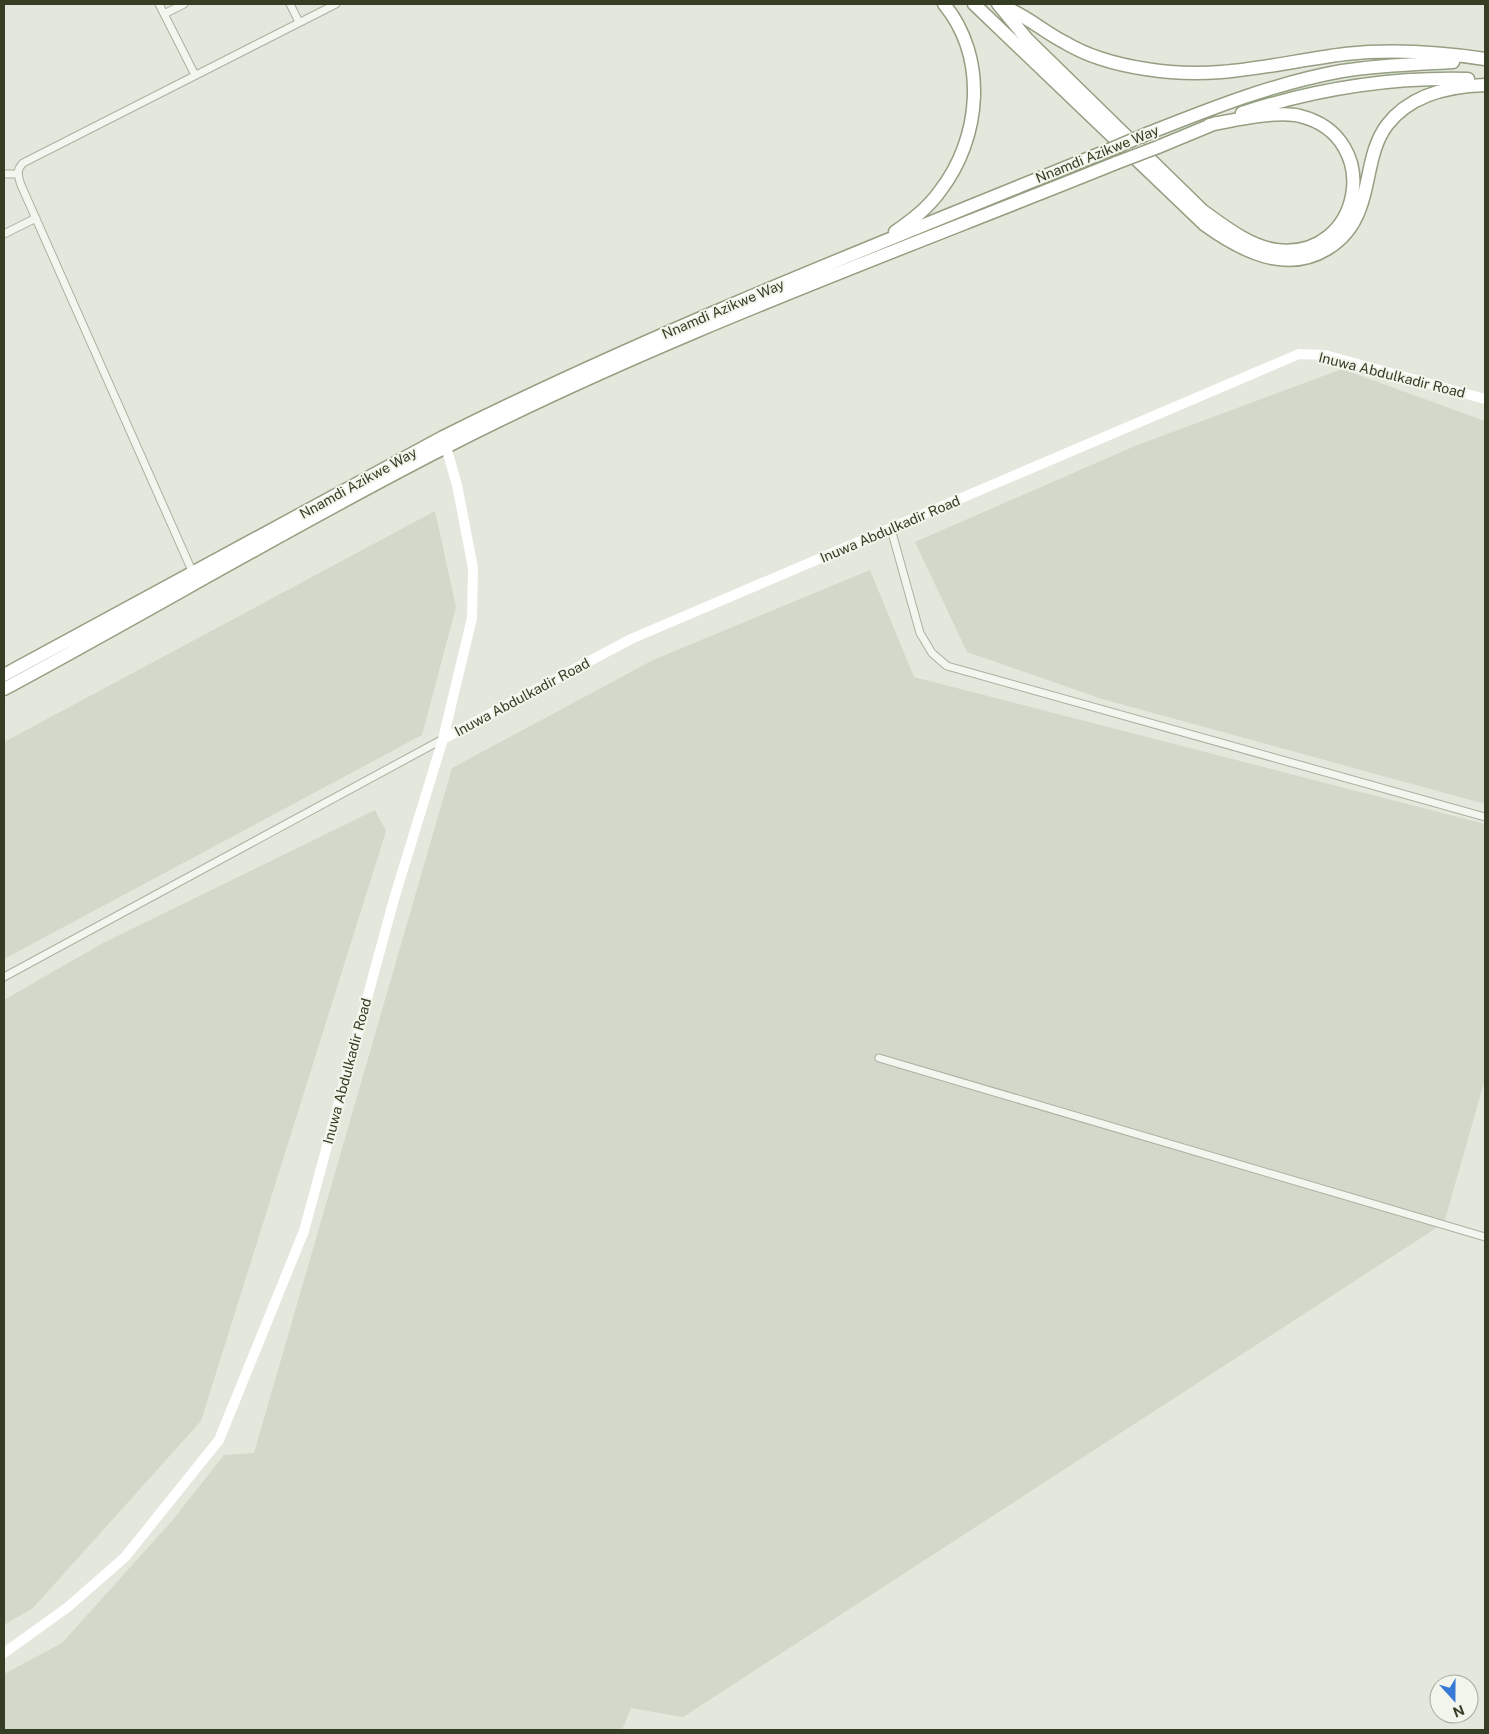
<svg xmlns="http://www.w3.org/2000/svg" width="1489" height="1734" font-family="'Public Sans',sans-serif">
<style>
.built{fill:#d3d9ca}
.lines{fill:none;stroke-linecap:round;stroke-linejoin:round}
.street-casing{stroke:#abb1a1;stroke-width:9}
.highway-casing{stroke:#959f82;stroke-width:15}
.street{stroke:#f3f5ef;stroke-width:7}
.secondary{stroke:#fff;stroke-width:10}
.highway{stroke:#fff;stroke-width:12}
.highway-bridge-casing{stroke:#959f82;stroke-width:15;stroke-linecap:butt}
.highway-bridge{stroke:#fff;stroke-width:12}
.labels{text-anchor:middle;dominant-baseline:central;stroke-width:4;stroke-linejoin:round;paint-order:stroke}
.street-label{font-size:14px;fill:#353e25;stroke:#f2f5eb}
</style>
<rect width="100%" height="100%" fill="#e3e7dc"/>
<path class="built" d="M1342,369l143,52v383l-383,-105 -135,-47 -52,-110 220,-96z
M435,511l21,96 -34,128 -418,224v-217z
M870,570l44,107 571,147v255l-41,144 -761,494 -52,-9 -9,22h-618v-56l58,-31 109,-121 53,-67 30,-2 198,-685 201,-108z
M375,810l11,21 -185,590 -168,187 -29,17v-625l99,-57z"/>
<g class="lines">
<defs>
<path id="street" d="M159,4l36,71
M290,4l9,18
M164,14l20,-10
M4,174h13
M4,234l32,-16
M891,529l29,104 12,20 15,13 538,151
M193,573l-172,-388c-3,-9 -5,-15 2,-22l313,-159
M4,977l439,-238
M879,1058l606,179"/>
<path id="highway" d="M974,4l231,221c36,26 81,49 122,24 15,-9 27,-24 33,-41 10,-26 9,-59 27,-83 23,-30 62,-39 98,-40
M998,4l29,35 176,172c21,15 46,35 73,39 86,11 109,-113 24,-134 -21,-6 -68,4 -91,9
M1002,6c22,8 41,25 62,36 23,14 55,23 82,27 72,12 129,-6 199,-15 47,-5 94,-2 140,5
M1242,113c73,-24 149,-36 226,-34
M1149,133c63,-25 126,-50 193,-62 37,-6 74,-7 111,-9
M1158,147l58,-24
M895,232c17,-12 33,-24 45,-41 41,-53 48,-133 4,-187
M4,675l439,-238c217,-108 442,-196 666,-287
M4,689c147,-79 291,-165 440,-241 216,-111 447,-194 672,-285"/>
</defs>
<use href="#street" class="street-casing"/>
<use href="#highway" class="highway-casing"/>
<use href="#street" class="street"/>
<path class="secondary" d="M443,739l188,-100 668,-285 26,1 160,44
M4,1653l64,-46 57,-50 94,-117 85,-209 90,-332 49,-160 29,-121 1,-50 -16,-83 -11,-38"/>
<use href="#highway" class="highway"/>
<defs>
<path id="highway-bridge" d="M1109,150l40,-17
M1116,163l42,-16"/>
</defs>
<use href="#highway-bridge" class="highway-bridge-casing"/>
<use href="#highway-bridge" class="highway-bridge"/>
</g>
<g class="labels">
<g class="street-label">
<text transform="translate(1097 154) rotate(-22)">Nnamdi Azikwe Way</text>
<text transform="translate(723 309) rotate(-23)">Nnamdi Azikwe Way</text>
<text transform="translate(1392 375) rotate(14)">Inuwa Abdulkadir Road</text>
<text transform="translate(358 483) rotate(-29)">Nnamdi Azikwe Way</text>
<text transform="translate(890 529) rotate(-23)">Inuwa Abdulkadir Road</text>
<text transform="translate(522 697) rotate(-28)">Inuwa Abdulkadir Road</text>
<text transform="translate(347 1071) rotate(-75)">Inuwa Abdulkadir Road</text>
</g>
</g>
<rect width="1489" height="1734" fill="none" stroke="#353e25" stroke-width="10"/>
<g transform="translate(1454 1699) rotate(159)"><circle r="24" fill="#f2f5eb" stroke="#a6ac9c"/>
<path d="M0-4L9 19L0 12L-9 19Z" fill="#3779d6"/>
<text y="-8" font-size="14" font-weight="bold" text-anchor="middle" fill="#353e25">N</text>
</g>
</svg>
